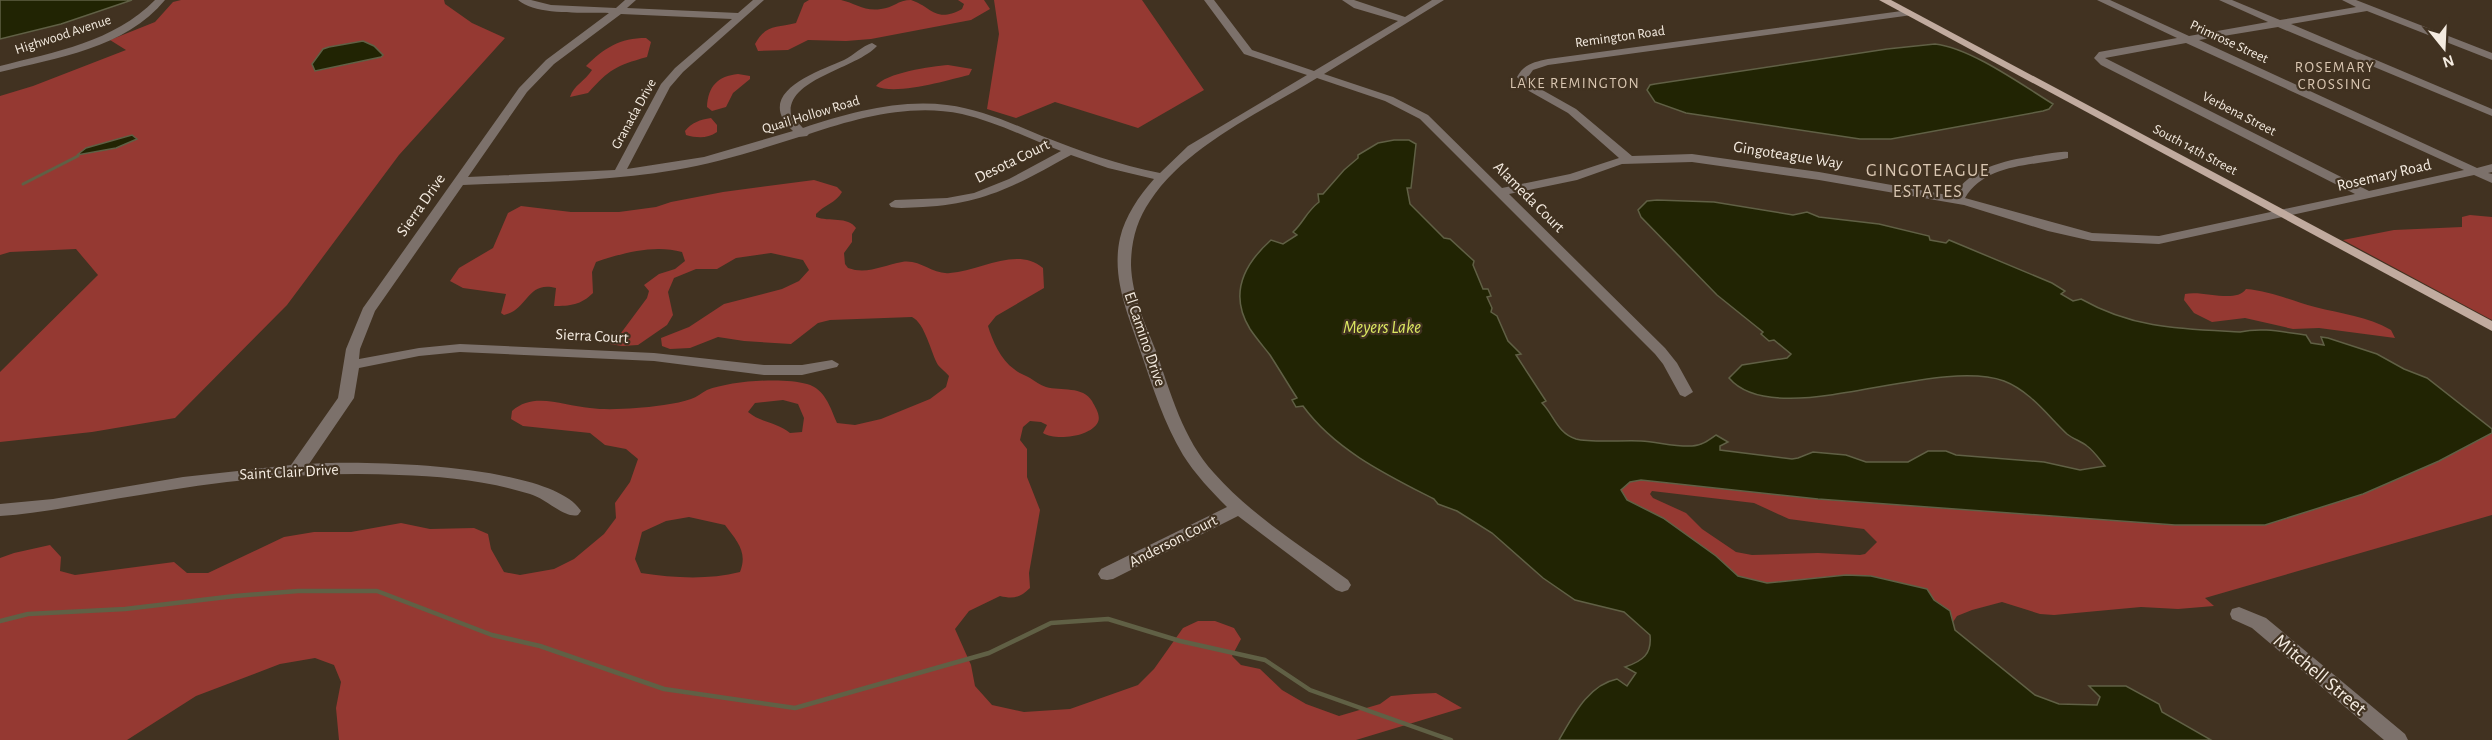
<svg xmlns="http://www.w3.org/2000/svg" width="2492" height="740" font-family="'Alegreya Sans',sans-serif">
<style>
.green{fill:#953932;fill-rule:evenodd}
.water{fill:#212403;stroke:#606045;stroke-width:1.5}
.lines{fill:none;stroke-linecap:round;stroke-linejoin:round}
.stream-far1{stroke:#606045;stroke-width:3}
.stream{stroke:#606045;stroke-width:4.5}
.minor{fill:#7c716b;fill-rule:evenodd}
.major{fill:#c1ab9f;fill-rule:evenodd}
.labels{text-anchor:middle;dominant-baseline:central;stroke-width:4.5;stroke-linejoin:round;paint-order:stroke}
.far-street-label{font-size:14px;fill:#f4ebe0;stroke:#413221}
.far-neighbourhood-label{font-size:15px;letter-spacing:1.5px;fill:#d9c6b1;stroke:#413221}
.street-label{font-size:16px;fill:#f4ebe0;stroke:#413221}
.neighbourhood-label{font-size:18px;letter-spacing:1.5px;fill:#d9c6b1;stroke:#413221}
.water-label{font-size:18px;font-style:italic;fill:#dce861;stroke:#413221}
.near-street-label{font-size:20px;fill:#f4ebe0;stroke:#413221}
</style>
<rect width="100%" height="100%" fill="#413221"/>
<path class="green" d="M181,0h263l1,4 27,19 33,15 -106,117 -112,150 -112,113 -83,14 -92,10v-70l98,-97 -22,-26 -66,3 -10,3v-159l33,-10 93,-36 -16,-10 45,-18 18,-20z
M809,0c10,0 22,0 32,0 14,3 24,12 40,9 12,-1 17,-9 30,-9 20,6 24,24 51,9l2,-5 -6,-4h26l6,9 -19,11 -100,19 -25,2 -38,-1 -20,10 -30,1 -3,-7c11,-20 21,-16 41,-21l8,-20z
M994,0h148l62,90 -66,38 -83,-26 -39,16 -29,-9 12,-75z
M646,38l5,4 -4,15c-32,9 -37,12 -59,36l-18,4c4,-12 15,-16 22,-27l-6,-4c18,-18 34,-28 60,-28z
M948,65l24,4 -3,6c-21,5 -74,21 -93,11 9,-13 56,-20 72,-21z
M738,74l12,2v3l-17,14 -7,14 -14,4 -5,-4c1,-21 11,-31 31,-33z
M711,118l6,7v7c-10,7 -20,6 -31,3l-1,-4c7,-9 15,-11 26,-13z
M814,180l23,7 5,5c-6,11 -18,13 -26,22v3c13,5 32,-1 40,11l-4,6v8l-8,11 1,11 3,4c19,7 36,-3 54,-6 19,-3 30,13 48,11 30,-2 67,-27 93,-5l1,20 -48,28 -8,10c4,14 13,34 26,43 4,4 11,6 16,9 5,3 10,7 16,9 15,4 37,-1 46,14 3,6 9,14 6,21 -7,15 -43,19 -55,11l4,-8 -6,-3 -11,-1 -7,6 -3,13 7,9v28l13,33 -11,63 1,15c-10,10 -17,11 -30,8l-31,15 -14,18 16,36 4,21 17,19 32,7 46,-3 68,-24 16,-16 29,-41 15,-7h17l19,7 7,11 -9,17 9,9 19,4 22,21 24,14 33,12 41,-12 11,-8 23,-2 22,-1 26,15 -106,32h-1017l-3,-32 5,-26 -7,-17 -19,-7 -35,6 -84,32 -69,44h-127v-182l14,-5 36,-8 11,12 -1,14 15,4 99,-13 13,11h21l76,-36 30,-5h37l50,-9 29,6 44,-1 14,6 3,15 13,23 16,3 34,-6 20,-10 30,-25 12,-16 -1,-15 15,-21 8,-23 -12,-10 -21,-4 -15,-12 -67,-7 -12,-7 1,-8c22,-20 52,-5 78,-3 15,2 32,1 46,0 15,-1 41,-4 55,-9 6,-2 10,-6 16,-9 24,-9 75,-13 100,-6 18,5 23,23 30,39l18,2 26,-6 49,-20 16,-12 3,-11c-3,-4 -8,-7 -11,-11 -7,-12 -13,-42 -26,-48l-82,3 -12,3 -27,21 -47,-3 -26,-4 -28,11 -20,1 -8,-3 -1,-8 28,-11 35,-23 58,-15 17,-8 10,-11 -6,-10 -32,-7 -35,5 -19,11h-21l-22,9 -6,14 5,23 -6,10 -29,20 -16,1 -12,-2 11,-11 26,-35 2,-7 -5,-6 15,-11 16,-5 10,-8 -3,-9c-27,-8 -60,1 -86,10l-4,10 1,21c-12,12 -23,13 -39,13l2,-18c-29,-8 -28,22 -52,27l-3,-2 5,-19 -43,-6 -13,-7 9,-13 34,-20 15,-35 13,-7 50,6h48l37,-5 15,-5 52,-10zM783,400l15,4 6,14 -2,14 -12,1c-13,-11 -29,-10 -42,-21l7,-9zM689,517l36,8c12,16 23,27 15,47 -32,8 -66,6 -99,1l-6,-14 7,-27 24,-11z
M2470,215l22,2v103l-149,-80 51,-10 68,-3v-10z
M2246,289c25,2 46,12 69,18 27,7 52,9 76,23l4,8 -76,-10 -26,1 -48,-11 -33,4 -18,-9 -10,-13 1,-6c19,-4 50,10 61,-5z
M2492,433v82l-287,83 9,8 -36,3 -37,-2 -87,8 -14,-1 -38,-12 -30,8 -15,6 -4,6 -3,-11 -16,-11 -8,-11 -55,-13 -25,-1 -79,8 -29,-7 -22,-20 -53,-38 -36,-18 -6,-10 9,-8 11,-2 177,19 357,26h90l98,-31 76,-33zM1652,491l102,12 35,16 75,10 13,13 -12,12 -5,1 -42,-2 -66,2 -16,-3 -34,-23 -16,-16 -33,-15 -3,-4z"/>
<path class="water" d="M0,0h132l-71,24 -61,15z
M363,41l11,5 9,9 -2,2 -66,14 -3,-7 11,-15 6,-2z
M1935,44c36,4 87,41 118,60l-4,5 -6,2 -152,28h-31l-174,-26 -31,-11 -8,-12 3,-5 5,-1 232,-35z
M132,135l5,4 -21,9 -39,7 9,-7z
M1394,140h15l7,4 -5,44h-4l3,16 34,34 6,1 24,22 -1,4 10,24h5l3,7 -4,1 5,11 -1,4 6,4 11,25 13,13 -5,1 30,46 -4,2c12,12 15,30 34,36 15,4 47,1 65,2 17,1 34,6 51,5 9,0 17,-6 24,-11l12,7 -8,4v4l72,9 6,-1 15,-6 33,3 20,7h42l20,-11h18l10,4 88,7 36,8 25,-4c-5,-6 -11,-15 -18,-20 -6,-5 -14,-7 -20,-12 -19,-18 -37,-43 -63,-53 -72,-25 -228,52 -275,-3l13,-13 45,-7 4,-4 -17,-14 -5,1 -8,-7 2,-2 -46,-37 -76,-78 -3,-7 9,-9 10,-1 57,2 79,13 14,-3 12,5 60,7 50,12 1,4 16,3 3,-3 103,43 13,8 -4,3 12,7 8,-2c53,30 101,30 159,33 22,-5 43,0 66,3l5,8 13,2 -3,-8 7,1 49,16 27,15 23,9 65,51v4l-53,28 -76,33 -98,31h-90l-357,-26 -177,-19 -11,2 -9,8 6,10 36,18 53,38 22,20 29,7 79,-8 25,1 56,13 7,11 16,11 5,19 80,65 24,9 38,1 3,-8 -11,-11h37l33,18 3,8 49,28h-652c14,-24 29,-55 58,-61l10,7 9,-13 -11,-6c18,-6 27,-13 25,-32l-26,-23 -49,-12 -32,-22 -51,-45 -35,-22 -19,-7 -4,-5c-47,-24 -99,-49 -131,-93l-7,1 -4,-7 5,-2c-9,-14 -18,-29 -27,-43 -7,-9 -14,-17 -20,-26 -21,-34 -7,-64 21,-89l12,4 14,-9 -4,-3c11,-10 13,-20 26,-30l-1,-8h5l21,-24 14,-12v-3l20,-12z"/>
<g class="lines">
<path class="stream-far1" d="M23,184l55,-28"/>
<path class="stream" d="M0,621l28,-7 97,-5 110,-13 63,-5h79l115,44 48,11 124,43 131,19 194,-55 62,-30 57,-4 72,22 85,19 45,30 141,50"/>
<path class="minor" d="M155,0h10c-39,48 -109,58 -165,72v-6c54,-14 114,-24 155,-66z
M518,0h13l20,5 65,3 9,-8h11l-9,8 111,5 15,-13h11l-81,72 -13,15 -43,82 77,-12 89,-26c-41,-38 24,-59 51,-71 10,-5 18,-14 28,-17l5,3c-21,23 -92,33 -86,69l12,13c45,-15 95,-29 144,-23 33,4 64,18 95,31 38,15 77,29 118,37l28,-27 119,-71 -63,-21 -40,-54h10l38,50 62,21 84,-50 -44,-13 -12,-8h12l51,17 27,-17h12l-120,74 69,23 35,18 74,73 68,-14 49,-16 -51,-45 -39,-22 -12,-14c7,-13 17,-15 31,-18l361,-49 5,3 -2,2 -364,50 -15,5 -5,7 9,10 39,22 56,47 60,-2 127,18 134,24c19,-30 54,-36 87,-41 9,-1 19,-4 28,-3v6c-35,8 -82,5 -103,40l127,35 67,3 196,-42 -254,-129 -7,-7 5,-6 78,-14 -80,-38h13l79,36 79,-14 -49,-22h13l48,20 76,-13 -14,-7h14l136,53v7l-125,-49 -76,13 201,85v7l-214,-89 -79,13 278,128 15,-4v8l-4,1 4,1v9l-18,-8 -315,69 -67,-3 -44,-10 -84,-26 -145,-25 -127,-18 -70,2 -45,16 -68,14 156,154 12,15 16,29 -8,5 -5,-2 -17,-31 -8,-10 -235,-235 -35,-18 -68,-23c-56,34 -131,68 -167,123 -13,19 -19,40 -19,64 1,31 14,58 25,86 15,43 27,88 58,122 38,43 89,74 134,107l3,5 -3,5 -6,2 -6,-2 -98,-74 -125,63 -6,1 -6,-1 -3,-5 3,-5 126,-62c-16,-16 -32,-33 -44,-52 -19,-32 -30,-67 -42,-102 -12,-37 -30,-74 -21,-115 5,-22 19,-42 34,-59l-46,-11 -37,-13c-53,29 -86,49 -148,52 -10,0 -22,2 -32,0l-2,-3 6,-4 52,-2 27,-5 35,-14 52,-28c-33,-13 -65,-29 -99,-37 -51,-11 -105,4 -153,20l-2,2 -8,1c-41,13 -82,26 -124,33 -70,12 -142,12 -212,15l-88,126 -15,38 -1,10 60,-11 41,-4 194,9 110,12h38l30,-5 7,4 -2,3 -35,8h-38l-110,-14 -194,-9 -41,4 -60,12 -5,30 -45,66c53,-4 243,0 272,47l-3,4c-13,4 -33,-17 -48,-21 -41,-13 -88,-18 -131,-19 -87,-4 -173,5 -259,20 -47,7 -93,18 -140,21v-12l53,-5 130,-22 108,-12 47,-67 8,-49 17,-41 156,-220 27,-28 63,-47c-24,-1 -72,3 -91,-13zM621,14l111,5 -57,49 -14,16 -46,86 -147,7 59,-85 27,-28zM2186,43l278,127 -95,21 -264,-133z
M2239,607l27,11 139,116 3,6h-24l-132,-112 -20,-9 -2,-5 2,-5z"/>
<path class="major" d="M1879,0h12l601,321v10z"/>
</g>
<g class="labels">
<g class="far-street-label">
<text transform="translate(63 35) rotate(-18)">Highwood Avenue</text>
<text transform="translate(1620 37) rotate(-8)">Remington Road</text>
<text transform="translate(2229 42) rotate(25)">Primrose Street</text>
<text transform="translate(634 114) rotate(-61)">Granada Drive</text>
<text transform="translate(2239 114) rotate(27)">Verbena Street</text>
<text transform="translate(811 115) rotate(-17)">Quail Hollow Road</text>
<text transform="translate(2195 150) rotate(28)">South 14th Street</text>
</g>
<g class="far-neighbourhood-label">
<text x="2335" y="67">ROSEMARY<tspan x="2335" dy="17">CROSSING</tspan></text>
<text x="1575" y="83">LAKE REMINGTON</text>
</g>
<g class="street-label">
<text transform="translate(1788 155) rotate(9)">Gingoteague Way</text>
<text transform="translate(1012 161) rotate(-26)">Desota Court</text>
<text transform="translate(2384 175) rotate(-13)">Rosemary Road</text>
<text transform="translate(1529 197) rotate(45)">Alameda Court</text>
<text transform="translate(421 205) rotate(-55)">Sierra Drive</text>
<text transform="translate(592 336) rotate(3)">Sierra Court</text>
<text transform="translate(1145 339) rotate(71)">El Camino Drive</text>
<text transform="translate(289 472) rotate(-3)">Saint Clair Drive</text>
<text transform="translate(1173 541) rotate(-27)">Anderson Court</text>
</g>
<g class="neighbourhood-label">
<text x="1928" y="171">GINGOTEAGUE<tspan x="1928" dy="21">ESTATES</tspan></text>
</g>
<g class="water-label">
<text x="1382" y="328">Meyers Lake</text>
</g>
<g class="near-street-label">
<text transform="translate(2320 675) rotate(40)">Mitchell Street</text>
</g>
</g>
<g transform="translate(2444 48) rotate(162)" stroke="#413221" stroke-width="4.5" paint-order="stroke">
<path d="M0-4.5L10 22L0 15L-10 22Z" fill="#f4ebe0"/>
<text y="-9" font-size="16" font-weight="bold" text-anchor="middle" fill="#f4ebe0">N</text>
</g>
</svg>
